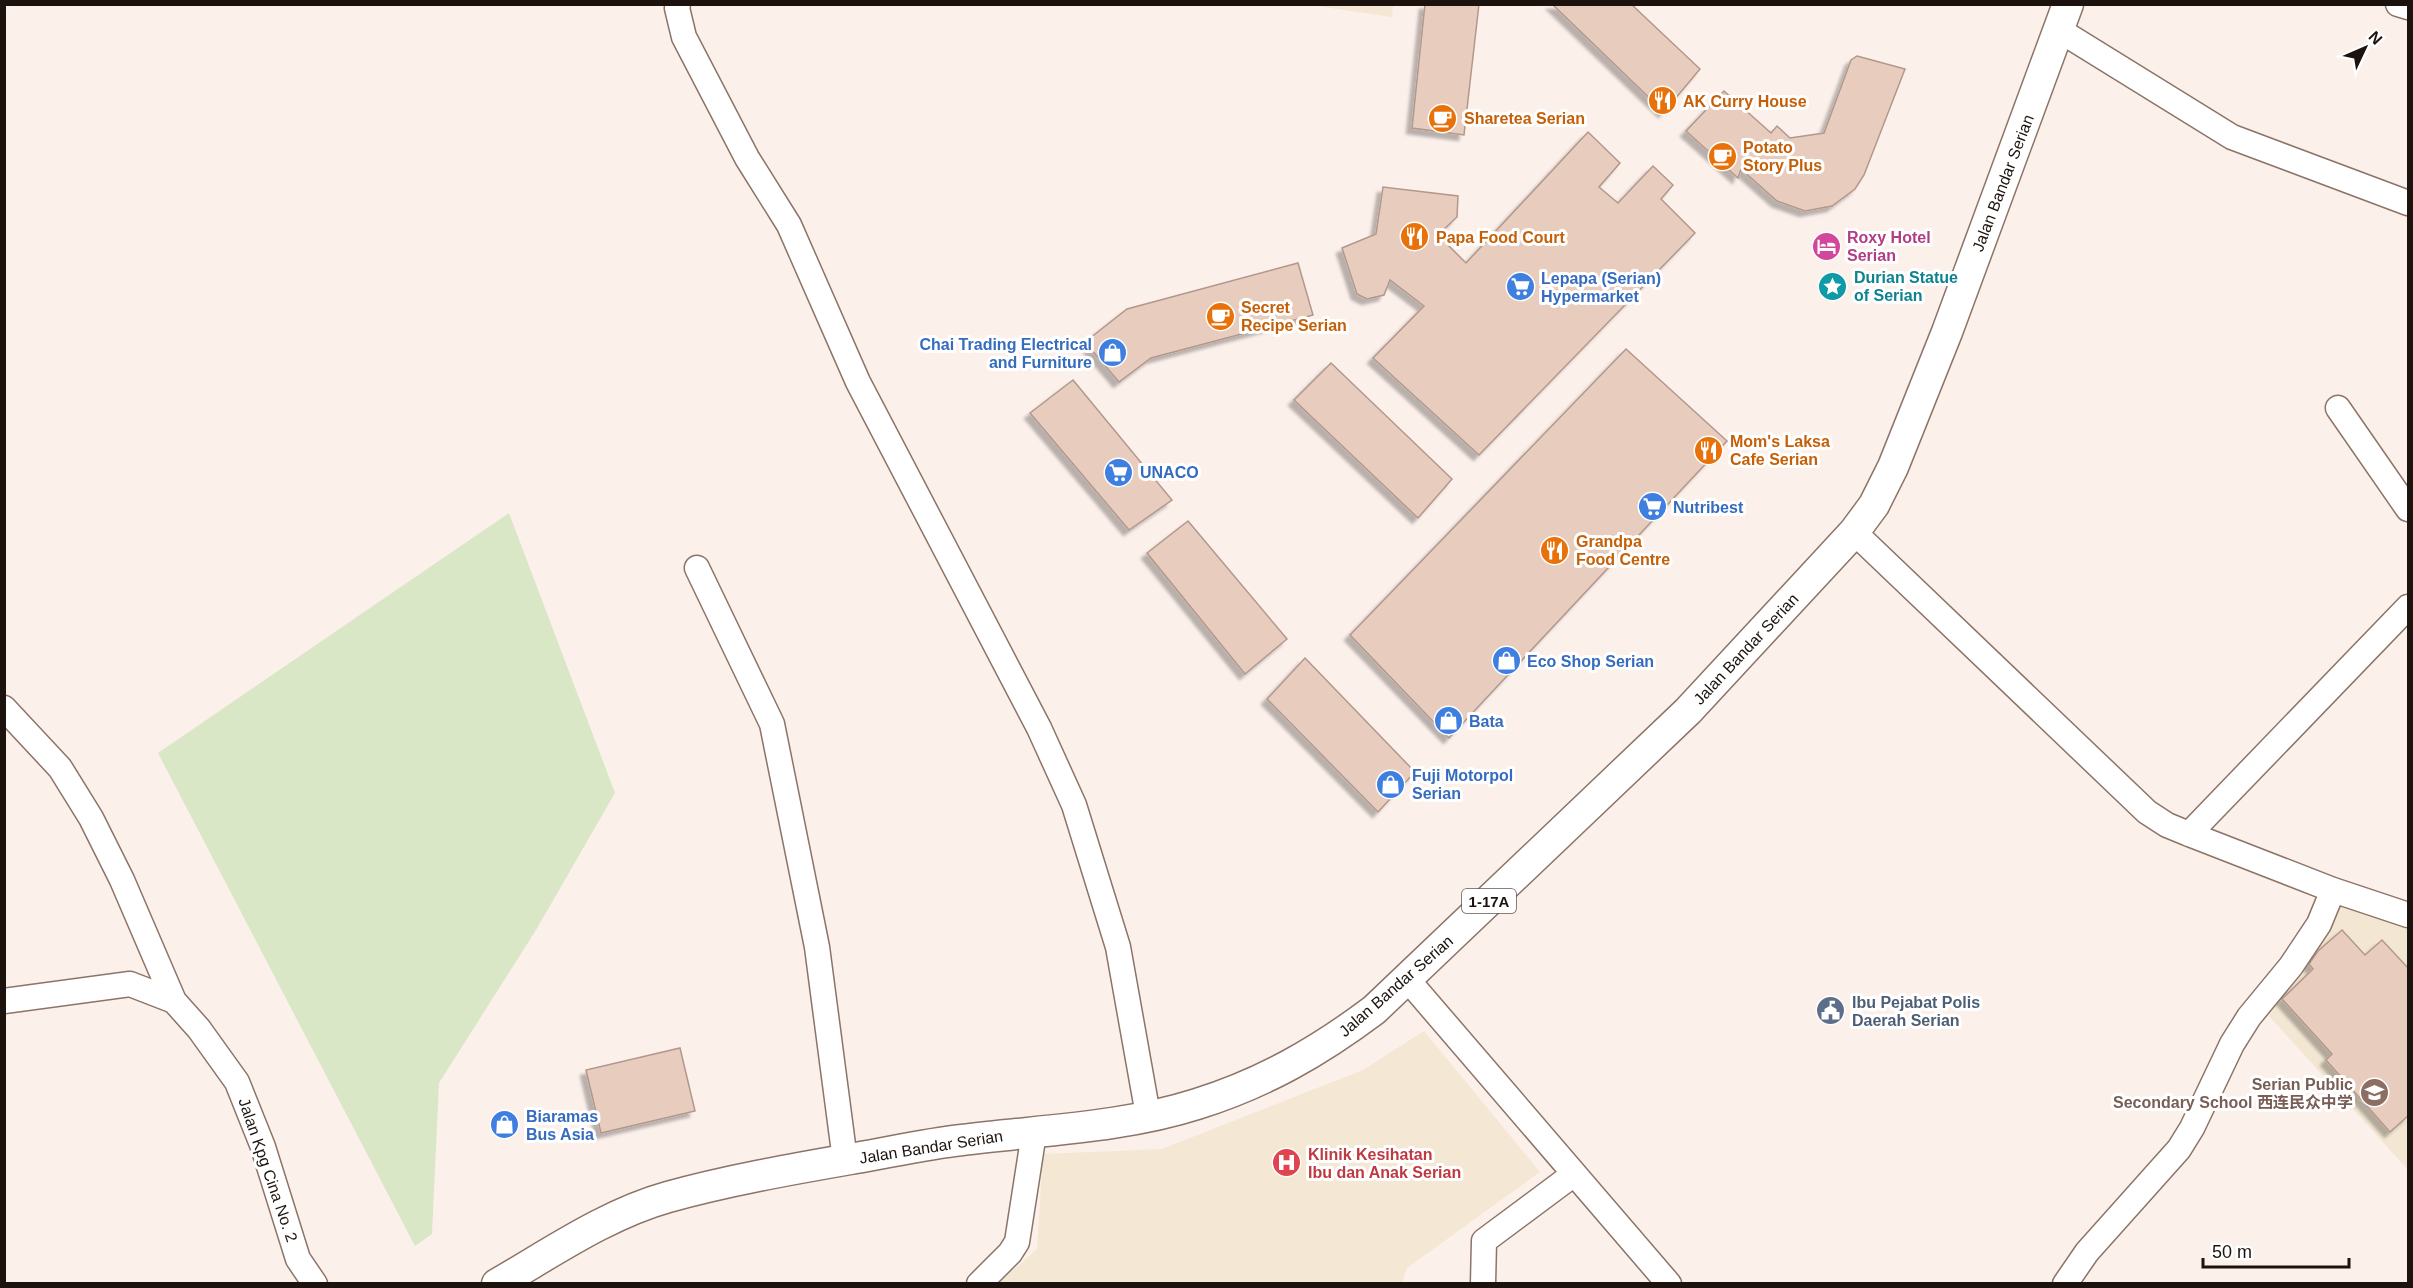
<svg xmlns="http://www.w3.org/2000/svg" width="2413" height="1288" font-family="Helvetica,'Noto Sans SC',sans-serif">
<style>
.education{fill:#f3e7d3}
.medical{fill:#f4e7d3}
.green{fill:#dae7c7}
.building{fill:#e8cdbf;stroke:#b2988c;stroke-width:1.5;filter:url(#shadow)}
.lines{fill:none;stroke-linecap:round;stroke-linejoin:round}
.minor-casing{stroke:#8c7467;stroke-width:27}
.major-casing{stroke:#8c7467;stroke-width:33}
.minor{stroke:#fff;stroke-width:24}
.major{stroke:#fff;stroke-width:30}
.labels{text-anchor:middle;dominant-baseline:central;stroke-width:6;stroke-linejoin:round;paint-order:stroke}
.shield{fill:#fff;stroke:#605a56;stroke-width:1.5}
.shield-label{font-size:15px;font-weight:bold;fill:#1c130e}
.food-label{font-size:16px;font-weight:bold;fill:#c56008;stroke:#fff;text-anchor:start}
.street-label{font-size:16px;fill:#1c130e;stroke:#fff}
.hotel-label{font-size:16px;font-weight:bold;fill:#b23c85;stroke:#fff;text-anchor:start}
.culture-label{font-size:16px;font-weight:bold;fill:#0d838f;stroke:#fff;text-anchor:start}
.shop-label{font-size:16px;font-weight:bold;fill:#366cbe;stroke:#fff;text-anchor:start}
.service-label{font-size:16px;font-weight:bold;fill:#4e5e75;stroke:#fff;text-anchor:start}
.education-label{font-size:16px;font-weight:bold;fill:#785e54;stroke:#fff;text-anchor:end}
.health-label{font-size:16px;font-weight:bold;fill:#be3a42;stroke:#fff;text-anchor:start}
</style>
<defs>
<filter id="shadow"><feDropShadow dx="-5.5" dy="5.5" stdDeviation="1.5" flood-color="#0004"/></filter>
</defs>
<rect width="100%" height="100%" fill="#fcf0eb"/>
<path class="education" d="M2341,903l67,22v245l-139,-154z"/>
<path class="medical" d="M1310,5h83l-1,12z
M1424,1031l116,141 -133,96 -5,15 -405,1 40,-35 6,-95 119,-5 201,-79z"/>
<path class="green" d="M509,513l106,280 -79,137 -97,153 -7,151 -17,12 -257,-493z"/>
<path class="building" d="M1425,4h54l-15,131 -52,-7z
M1552,4h79l69,65 -36,43z
M1857,56l48,13 -41,106 -9,14 -23,17 -27,5 -28,-10 -36,-32 -3,9 -52,-47 38,-40 47,42 6,-7 13,12 34,-5 27,-73z
M1588,132l32,31 -21,24 19,16 35,-37 20,19 -12,14 34,34 -216,222 -106,-97 51,-52 -34,-26 -6,15 -17,4 -10,-5 -15,-46 34,-14 7,-47 75,9 -1,21 -19,18 28,28z
M1298,263l15,52 -162,43 -32,24 -34,-40 42,-33z
M1626,349l101,92 -278,297 -99,-103z
M1331,363l121,116 -34,39 -124,-118z
M1073,380l99,120 -43,30 -99,-117z
M1188,521l99,118 -42,35 -98,-121z
M1305,658l110,114 -37,40 -111,-113z
M2342,930l23,25 17,-15 27,29v146l-19,17 -64,-72 6,-6 -50,-55 31,-30 -4,-5 9,-13z
M680,1048l15,63 -94,22 -15,-63z"/>
<g class="lines">
<defs>
<path id="minor" d="M678,4l-1,4 7,29 63,121 42,67 69,157 181,346 35,77 44,142 30,168
M2398,4l10,3
M2059,30l173,107 176,66
M2338,408l70,101
M1854,532l293,280 20,13 22,9 144,56 75,25
M697,568l75,156 45,223 28,213
M4,708l56,60 31,50 31,62 52,121 25,28 38,53 26,65 35,112 17,25
M2189,834l219,-227
M1407,979l262,305
M4,1001l126,-17 44,17
M979,1284l31,-31 7,-11 17,-109
M1483,1284l1,-43 90,-67
M2065,1284l22,-32 92,-103 13,-21 40,-84 17,-27 42,-51 28,-42 14,-34"/>
<path id="major" d="M497,1284c54,-31 110,-70 171,-87 61,-17 125,-28 188,-39 35,-6 70,-14 106,-18 78,-10 160,-12 235,-36 67,-21 121,-52 177,-94l314,-299 166,-179 20,-27 19,-38 54,-135 121,-328"/>
</defs>
<use href="#minor" class="minor-casing"/>
<use href="#major" class="major-casing"/>
<use href="#minor" class="minor"/>
<use href="#major" class="major"/>
</g>
<defs>
<symbol id="restaurant-disc" viewBox="-11 -11 22 22"><circle r="9.5" fill="#e8710a" stroke="#fff"/><path d="M-5-6h1v4h1v-4h1v4h1v-4h1v5L-1.5 .5V6h-2V.5L-5-1ZM5-6V6H3V1.5H1.5Q1.5-4 5-6Z" fill="#fff"/></symbol>
<symbol id="cafe-disc" viewBox="-11 -11 22 22"><circle r="9.5" fill="#e8710a" stroke="#fff"/><path d="M-5.5-4.5H6V0H3Q3 3.5 0 3.5H-2.5Q-5.5 3.5-5.5 0ZM3-3.2v2h1.7v-2ZM-6 4.5H4V6H-6Z" fill="#fff"/></symbol>
<symbol id="hotel-disc" viewBox="-11 -11 22 22"><circle r="9.5" fill="#d1479c" stroke="#fff"/><path d="M-6-4.5h1.5V1H6V5H4.5V3h-9V5H-6ZM-4 0a1.8 1.8 0 1 1 3.6 0ZM.5 0V-2.5h3Q6-2.5 6 0Z" fill="#fff"/></symbol>
<symbol id="sight-disc" viewBox="-11 -11 22 22"><circle r="9.5" fill="#0f9aa8" stroke="#fff"/><path d="M0-6L1.8-2.2L6-1.7L2.9 1.2L3.7 5.4L0 3.3L-3.7 5.4L-2.9 1.2L-6-1.7L-1.8-2.2Z" fill="#fff"/></symbol>
<symbol id="supermarket-disc" viewBox="-11 -11 22 22"><circle r="9.5" fill="#3f7fe0" stroke="#fff"/><path d="M-6-5.5h2.5l.6 2H6L4.5 2H-2.5L-4.4-4H-6ZM-1.5 3.2a1.3 1.3 0 1 0 .1 0ZM3 3.2a1.3 1.3 0 1 0 .1 0Z" fill="#fff"/></symbol>
<symbol id="shop-disc" viewBox="-11 -11 22 22"><circle r="9.5" fill="#3f7fe0" stroke="#fff"/><path d="M-5-2.5h2.3a2.7 3.5 0 0 1 5.4 0H5L5.5 6h-11ZM-1.5-2.5h3a1.5 2.3 0 0 0-3 0Z" fill="#fff"/></symbol>
<symbol id="civic-disc" viewBox="-11 -11 22 22"><circle r="9.5" fill="#5c6f8a" stroke="#fff"/><path d="M-.6-6.5H3V-4.5H.6V-3L4-1V1h2V6H-6V1h2V-1L-.6-3ZM-1.2 2.5V6h2.4V2.5Z" fill="#fff"/></symbol>
<symbol id="school-disc" viewBox="-11 -11 22 22"><circle r="9.5" fill="#8d6e63" stroke="#fff"/><path d="M0-5L7-2L0 1L-7-2ZM-4 1L0 2.5L4 1V4Q0 6-4 4Z" fill="#fff"/></symbol>
<symbol id="hospital-disc" viewBox="-11 -11 22 22"><circle r="9.5" fill="#e0444e" stroke="#fff"/><path d="M-5-5h3v3.5h4V-5h3V5h-3V1.5h-4V5h-3Z" fill="#fff"/></symbol>
</defs>
<g fill-rule="evenodd">
<use href="#restaurant-disc" x="1646" y="84" width="33" height="33"/>
<use href="#cafe-disc" x="1426" y="102" width="33" height="33"/>
<use href="#cafe-disc" x="1706" y="140" width="33" height="33"/>
<use href="#restaurant-disc" x="1398" y="220" width="33" height="33"/>
<use href="#hotel-disc" x="1810" y="230" width="33" height="33"/>
<use href="#sight-disc" x="1816" y="270" width="33" height="33"/>
<use href="#supermarket-disc" x="1504" y="270" width="33" height="33"/>
<use href="#cafe-disc" x="1204" y="300" width="33" height="33"/>
<use href="#shop-disc" x="1096" y="336" width="33" height="33"/>
<use href="#restaurant-disc" x="1692" y="434" width="33" height="33"/>
<use href="#supermarket-disc" x="1102" y="456" width="33" height="33"/>
<use href="#supermarket-disc" x="1636" y="490" width="33" height="33"/>
<use href="#restaurant-disc" x="1538" y="534" width="33" height="33"/>
<use href="#shop-disc" x="1490" y="644" width="33" height="33"/>
<use href="#shop-disc" x="1432" y="704" width="33" height="33"/>
<use href="#shop-disc" x="1374" y="768" width="33" height="33"/>
<use href="#civic-disc" x="1814" y="994" width="33" height="33"/>
<use href="#school-disc" x="2358" y="1076" width="33" height="33"/>
<use href="#shop-disc" x="488" y="1108" width="33" height="33"/>
<use href="#hospital-disc" x="1270" y="1146" width="33" height="33"/>
</g>
<g class="labels">
<rect class="shield" x="1462" y="889" width="54" height="24" rx="4.5"/>
<g class="shield-label">
<text x="1489" y="901">1-17A</text>
</g>
<g class="food-label">
<text x="1683" y="101">AK Curry House</text>
<text x="1464" y="118">Sharetea Serian</text>
<text x="1743" y="147">Potato<tspan x="1743" dy="18">Story Plus</tspan></text>
<text x="1436" y="237">Papa Food Court</text>
<text x="1241" y="307">Secret<tspan x="1241" dy="18">Recipe Serian</tspan></text>
<text x="1730" y="441">Mom's Laksa<tspan x="1730" dy="18">Cafe Serian</tspan></text>
<text x="1576" y="541">Grandpa<tspan x="1576" dy="18">Food Centre</tspan></text>
</g>
<g class="street-label">
<text transform="translate(2003 183) rotate(-69)">Jalan Bandar Serian</text>
<text transform="translate(1746 649) rotate(-47)">Jalan Bandar Serian</text>
<text transform="translate(1396 986) rotate(-41)">Jalan Bandar Serian</text>
<text transform="translate(931 1147) rotate(-9)">Jalan Bandar Serian</text>
<text transform="translate(268 1170) rotate(71)">Jalan Kpg Cina No. 2</text>
</g>
<g class="hotel-label">
<text x="1847" y="237">Roxy Hotel<tspan x="1847" dy="18">Serian</tspan></text>
</g>
<g class="culture-label">
<text x="1854" y="277">Durian Statue<tspan x="1854" dy="18">of Serian</tspan></text>
</g>
<g class="shop-label">
<text x="1541" y="278">Lepapa (Serian)<tspan x="1541" dy="18">Hypermarket</tspan></text>
<text x="1092" y="344" text-anchor="end">Chai Trading Electrical<tspan x="1092" dy="18">and Furniture</tspan></text>
<text x="1140" y="472">UNACO</text>
<text x="1673" y="507">Nutribest</text>
<text x="1527" y="661">Eco Shop Serian</text>
<text x="1469" y="721">Bata</text>
<text x="1412" y="775">Fuji Motorpol<tspan x="1412" dy="18">Serian</tspan></text>
<text x="526" y="1116">Biaramas<tspan x="526" dy="18">Bus Asia</tspan></text>
</g>
<g class="service-label">
<text x="1852" y="1002">Ibu Pejabat Polis<tspan x="1852" dy="18">Daerah Serian</tspan></text>
</g>
<g class="education-label">
<text x="2353" y="1084">Serian Public<tspan x="2353" dy="18">Secondary School 西连民众中学</tspan></text>
</g>
<g class="health-label">
<text x="1308" y="1154">Klinik Kesihatan<tspan x="1308" dy="18">Ibu dan Anak Serian</tspan></text>
</g>
</g>
<rect width="2413" height="1288" fill="none" stroke="#1c130e" stroke-width="12"/>
<g transform="translate(2365 48) rotate(46)" stroke="#ffffff" stroke-width="4.5" paint-order="stroke">
<path d="M0-4.5L10 22L0 15L-10 22Z" fill="#1c130e"/>
<text y="-9" font-size="16" font-weight="bold" text-anchor="middle" fill="#1c130e">N</text>
</g>
<path d="M2203 1258v9h146v-9" fill="none" stroke="#1c130e" stroke-width="3"/>
<text x="2212" y="1258" font-size="18" fill="#1c130e" stroke="#ffffff" stroke-width="4.5" paint-order="stroke">50 m</text>
</svg>
